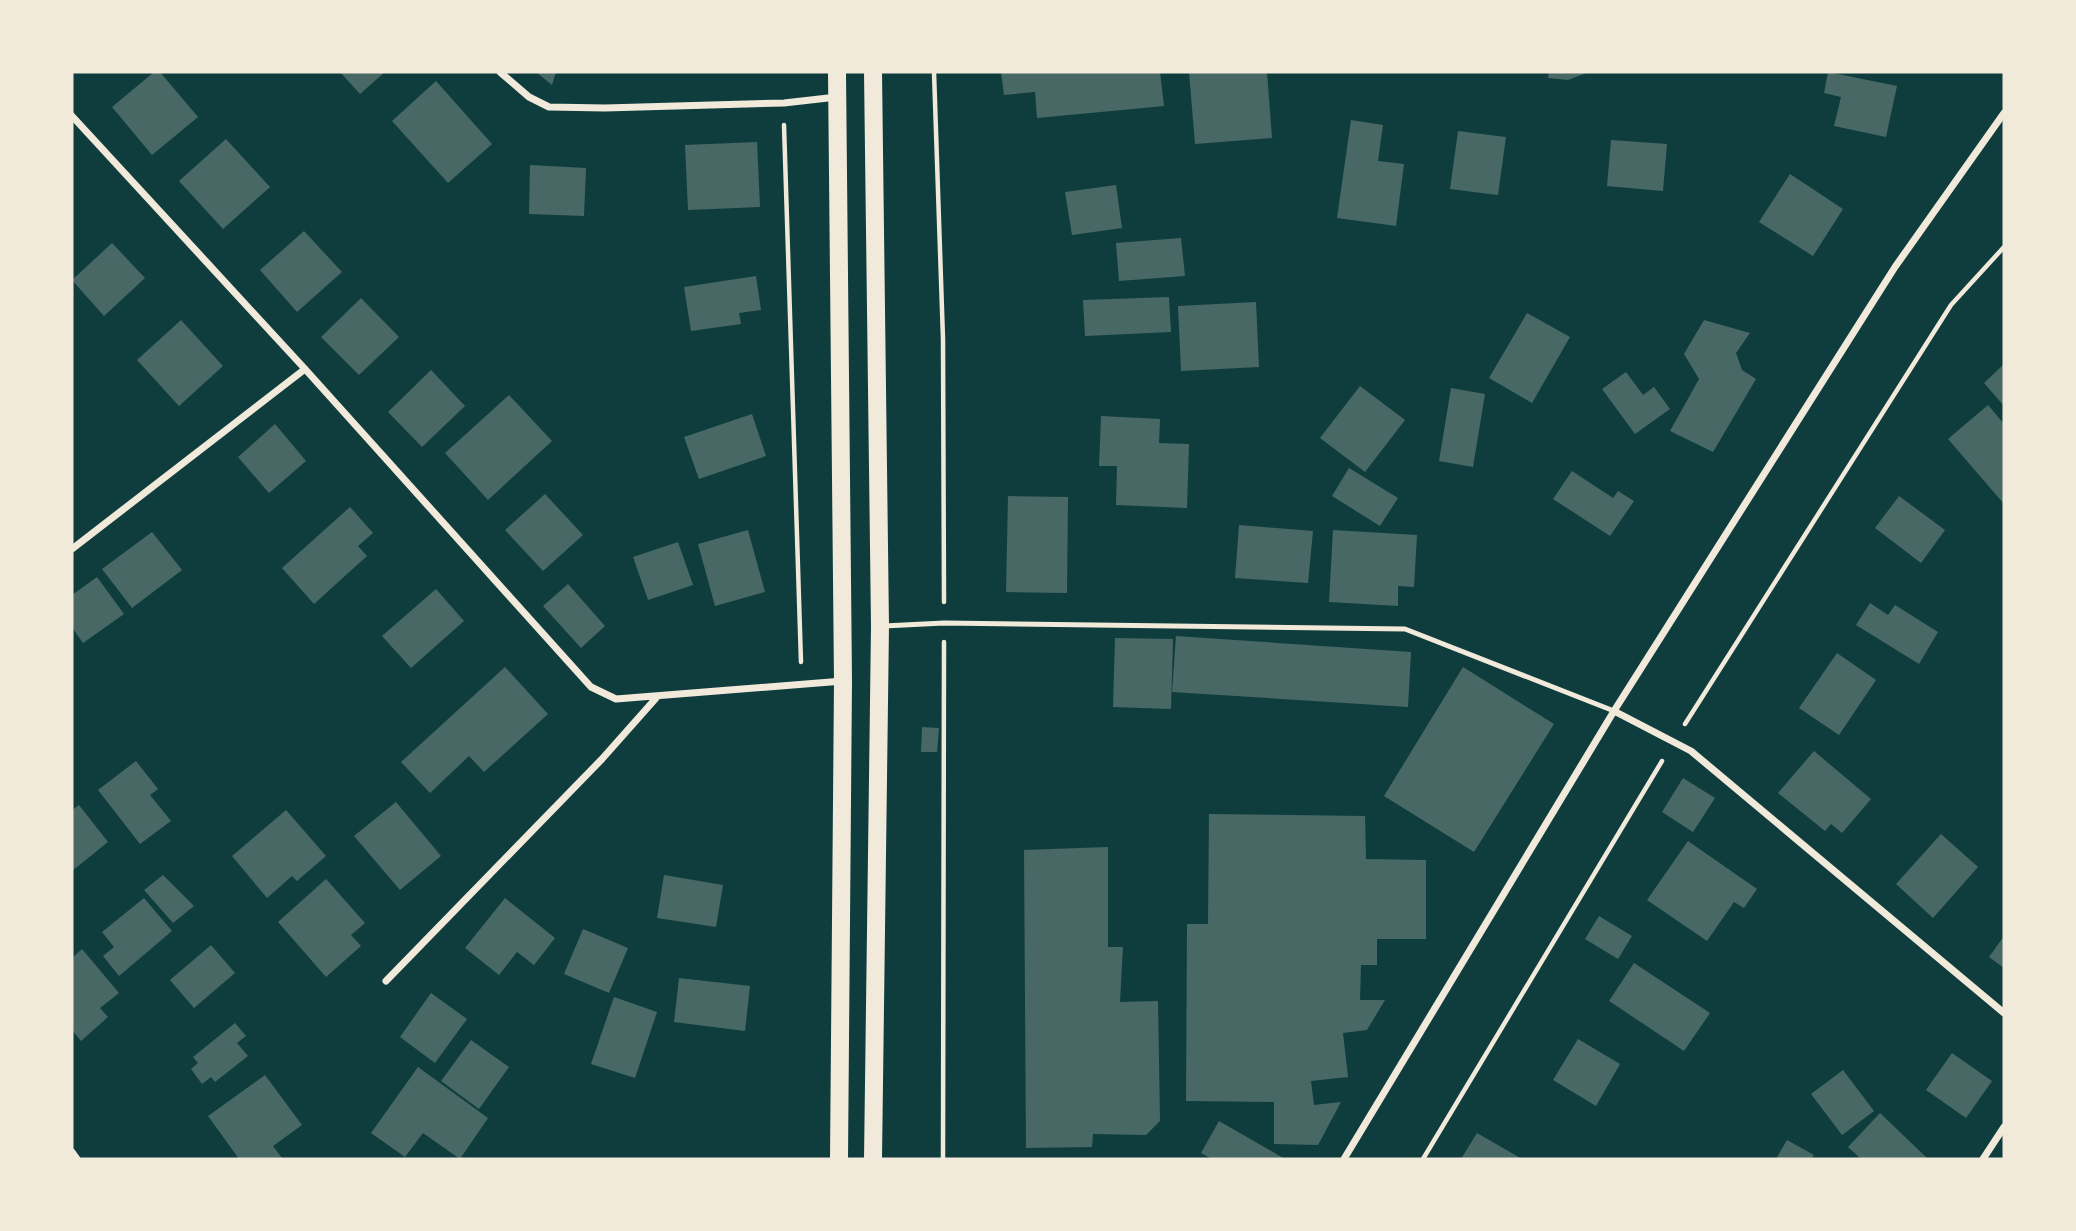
<svg xmlns="http://www.w3.org/2000/svg" width="2076" height="1231" font-family="'Fira Sans',sans-serif">
<style>
.building{fill:#486865}
.lines{fill:none;stroke-linecap:round;stroke-linejoin:round}
.path{stroke:#f1e9da;stroke-width:4.5}
.service{stroke:#f1e9da;stroke-width:5}
.minor{stroke:#f1e9da;stroke-width:7}
.primary{stroke:#f1e9da;stroke-width:18}
</style>
<rect width="100%" height="100%" fill="#0f3d3e"/>
<path class="building" d="M154,72h6l38,45 -46,38 -40,-48z
M340,72h45l-25,22z
M536,72h20l-4,13z
M1001,72h159l4,34 -127,12 -2,-26 -31,3z
M1189,72h78l5,66 -77,6z
M1549,72h40l-21,8 -20,-2z
M1828,72l69,14 -11,51 -52,-11 7,-29 -17,-4z
M436,81l56,63 -44,39 -56,-62z
M1351,120l32,5 -5,36 26,3 -8,62 -59,-8z
M1458,131l48,6 -8,58 -48,-6z
M226,139l44,48 -47,42 -44,-48z
M1611,140l56,4 -4,47 -56,-5z
M757,142l3,65 -72,3 -3,-65z
M530,165l56,3 -2,48 -55,-2z
M1790,174l53,35 -30,47 -54,-34z
M1116,185l6,43 -50,7 -7,-43z
M304,231l38,41 -45,40 -37,-42z
M1181,238l4,38 -66,5 -3,-38z
M112,243l33,35 -41,38 -32,-36z
M756,276l5,34 -22,3 2,11 -50,7 -7,-44z
M1169,297l2,35 -86,4 -2,-36z
M361,298l38,39 -40,38 -38,-38z
M1256,302l3,65 -78,4 -3,-65z
M1527,313l43,24 -38,66 -43,-25z
M181,320l42,46 -44,40 -42,-46z
M1704,320l46,13 -14,20 6,17 14,9 -43,73 -43,-21 29,-52 -15,-25z
M2004,364v42l-20,-23z
M431,370l34,36 -43,41 -34,-35z
M1626,372l17,23 11,-8 16,22 -35,25 -33,-45z
M1360,386l45,34 -40,52 -45,-34z
M1451,388l34,6 -12,73 -34,-6z
M509,395l43,46 -64,59 -43,-47z
M1988,405l16,19v80l-56,-65z
M752,414l14,42 -67,23 -15,-42z
M1101,416l59,3 -1,24 30,1 -2,64 -71,-3 1,-39h-18z
M275,424l31,37 -37,32 -31,-36z
M1349,468l49,30 -18,28 -48,-30z
M1572,471l41,27 5,-7 16,10 -24,35 -57,-37z
M545,494l38,41 -40,36 -38,-41z
M1008,496l60,1 -1,96 -61,-1z
M1899,496l46,34 -24,33 -46,-35z
M350,507l23,26 -15,13 9,10 -53,48 -32,-36z
M1239,525l74,6 -5,52 -73,-5z
M748,530l17,62 -50,14 -17,-62z
M1333,530l84,5 -3,52 -16,-1v20l-69,-4z
M152,532l30,38 -50,38 -30,-39z
M678,542l15,43 -45,15 -15,-43z
M97,577l27,37 -41,29 -11,-16v-32z
M568,584l37,42 -24,22 -38,-42z
M436,589l28,32 -53,47 -29,-32z
M1870,603l18,12 7,-10 43,27 -19,32 -63,-39z
M1176,636l235,16 -3,55 -236,-15z
M1115,638l58,1 -2,70 -58,-2z
M1837,653l39,27 -37,55 -40,-27z
M505,667l43,47 -64,58 -15,-16 -39,37 -29,-31z
M1463,667l91,57 -80,128 -90,-56z
M922,727l17,1 -2,24h-16z
M1814,751l57,48 -29,34 -11,-9 -6,7 -47,-38z
M136,761l22,28 -8,6 21,26 -31,23 -42,-54z
M1683,778l32,20 -22,34 -31,-20z
M396,802l45,54 -41,34 -46,-54z
M79,805l29,37 -36,29v-61z
M286,810l40,46 -29,25 -5,-5 -25,22 -35,-42z
M1209,814l156,2 1,43 60,1v79h-49v26h-16l-1,35h25l-18,30 -24,3 5,44 -37,4 3,24 27,-3 -23,43 -44,-1v-42l-88,-1 1,-177h21z
M1941,834l37,33 -45,51 -37,-34z
M1688,841l69,48 -13,19 -10,-6 -27,39 -60,-41z
M1108,847v100h15l-3,55 38,-1 2,120 -14,14 -53,-1 -1,13 -66,1 -2,-298z
M163,875l31,31 -21,17 -29,-33z
M664,875l59,10 -7,42 -59,-9z
M326,879l39,44 -14,12 10,11 -35,31 -48,-55z
M144,898l28,33 -53,45 -16,-20 11,-9 -12,-15z
M505,898l50,40 -21,27 -17,-13 -18,23 -34,-27z
M1599,916l33,20 -14,23 -33,-20z
M583,929l45,19 -19,45 -45,-19z
M2004,936v32l-15,-11z
M211,945l24,28 -41,35 -24,-28z
M82,949l37,44 -19,15 8,9 -27,24 -9,-11v-72z
M1634,963l76,50 -26,38 -75,-50z
M679,978l71,8 -5,45 -71,-9z
M431,993l36,26 -32,44 -35,-26z
M614,997l43,15 -22,66 -44,-14z
M235,1023l11,13 -9,7 11,13 -33,26 -4,-5 -9,7 -11,-15 7,-6 -5,-6z
M1578,1039l42,25 -24,42 -43,-26z
M471,1040l38,27 -30,42 -38,-28z
M1952,1053l40,28 -26,37 -40,-28z
M418,1067l70,51 -28,41 -37,-26 -18,24 -34,-24z
M1843,1070l31,41 -32,24 -31,-41z
M265,1075l37,50 -29,21 9,12 -2,1h-41l-31,-43z
M1880,1113l48,46h-67l-13,-12z
M1219,1121l66,38h-73l-11,-6z
M1477,1133l45,26h-61z
M1787,1140l27,15 -3,4h-35z"/>
<g class="lines">
<path class="path" d="M934,72l9,267 1,263
M784,125l17,537
M1685,724l266,-419 53,-58
M943,1159l1,-517
M1423,1159l239,-398"/>
<path class="service" d="M884,626l60,-3 461,6 209,82"/>
<path class="minor" d="M500,72l29,25 20,10 56,1 179,-5 53,-6
M72,116l233,253 286,318 25,12 227,-18
M72,549l233,-180
M1614,711l77,40 313,262
M386,981l216,-222 55,-62
M72,1152l5,7
M1344,1159l270,-448 281,-444 109,-154
M1983,1159l21,-32"/>
<path class="primary" d="M837,72l6,609 -4,478
M873,1159l7,-533 -7,-554"/>
</g>
<rect width="2076" height="1231" fill="none" stroke="#f1e9da" stroke-width="147"/>
</svg>
